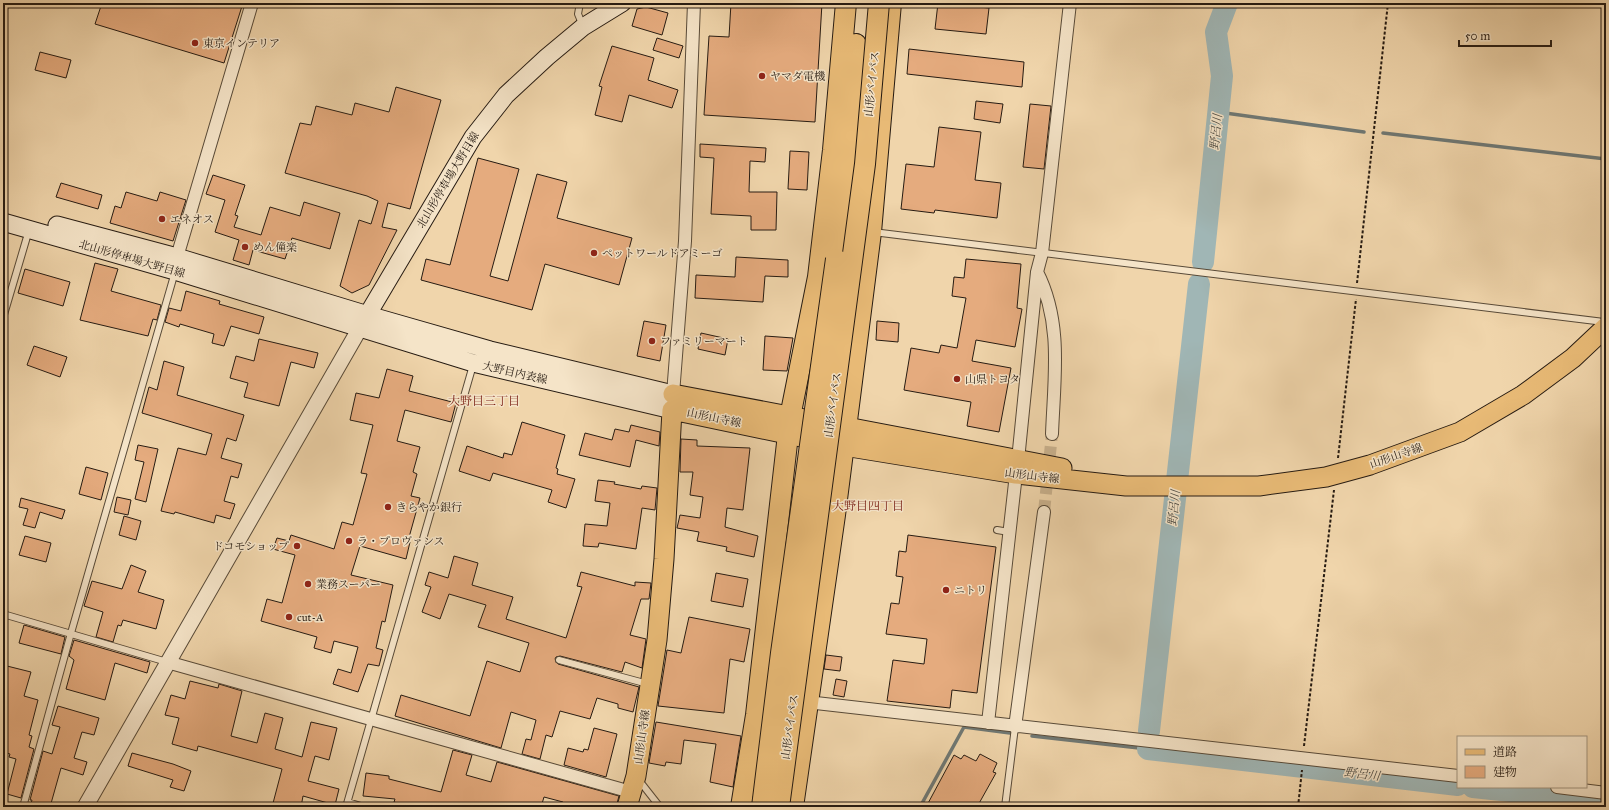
<svg xmlns="http://www.w3.org/2000/svg" width="1609" height="810" font-family="'IM FELL Great Primer','Noto Serif JP',serif">
<style>
.lines{fill:none;stroke-linecap:round;stroke-linejoin:round}
.stream{stroke:#6f7874;stroke-width:3.5}
.river{stroke:#a0b6b5;stroke-width:22}
.building{fill:#e5ab7e;stroke:#261b12}
.minor-tunnel{stroke:#c8b08c;stroke-width:12;stroke-dasharray:12 6;stroke-linecap:butt}
.service-casing{stroke:#584a38;stroke-width:8}
.minor-casing{stroke:#584a38;stroke-width:14}
.tertiary-casing{stroke:#584a38;stroke-width:17}
.secondary-casing{stroke:#261b12;stroke-width:19}
.primary-casing{stroke:#261b12;stroke-width:21}
.trunk-casing{stroke:#261b12;stroke-width:22}
.path{stroke:#261b12;stroke-width:2;stroke-dasharray:3 2;stroke-linecap:butt}
.service{stroke:#f5e4c8;stroke-width:6}
.minor{stroke:#f5e4c8;stroke-width:12}
.tertiary{stroke:#f5e4c8;stroke-width:15}
.secondary{stroke:#f5e4c8;stroke-width:17}
.primary{stroke:#e8ba76;stroke-width:19}
.trunk{stroke:#e8ba76;stroke-width:20}
.trunk-bridge-casing{stroke:#261b12;stroke-width:22;stroke-linecap:butt}
.trunk-bridge{stroke:#e8ba76;stroke-width:20}
.poi-dot{fill:#8f2418;stroke:#f5e4c8;stroke-width:1.5}
.labels{text-anchor:middle;dominant-baseline:central;stroke-width:3;stroke-linejoin:round;paint-order:stroke}
.poi-label{font-size:11px;fill:#261b12;stroke:#f5e4c8;text-anchor:start}
.street-label{font-size:11px;fill:#261b12;stroke:#f5e4c8}
.water-label{font-size:12px;font-style:italic;fill:#4b4a43;stroke:#f5e4c8}
.neighbourhood-label{font-size:12px;fill:#7a1f14;stroke:#f5e4c8}
</style>
<rect width="100%" height="100%" fill="#f0d5ab"/>
<filter id="stains"><feTurbulence type="fractalNoise" baseFrequency=".005" numOctaves="4"/><feColorMatrix values="0 0 0 0 .2 0 0 0 0 .09 0 0 0 0 .02 0 0 0 .5 -.17"/></filter>
<radialGradient id="worn" r=".72"><stop offset=".6" stop-color="#630" stop-opacity="0"/><stop offset="1" stop-color="#630" stop-opacity=".3"/></radialGradient>
<g class="lines">
<path class="stream" d="M1218,112l146,20
M1383,133l223,26
M1032,736l116,13
M920,807l44,-80 46,6"/>
<path class="river" d="M1203,262l19,-186 -6,-44 11,-29
M1149,731l50,-447
M1148,749l310,36
M1473,787l129,14"/>
</g>
<path class="building" d="M102,3h141l-19,60 -129,-39z
M731,3h91l-7,119 -111,-7 5,-79 20,1z
M938,3l51,5 -3,26 -51,-5z
M646,7l22,6 -6,22 -30,-9 5,-17z
M657,38l26,8 -4,12 -26,-8z
M612,46l42,12 -6,22 30,10 -6,18 -43,-13 -7,27 -27,-7 7,-28 -3,-1z
M909,49l115,13 -2,25 -115,-13z
M40,52l31,8 -5,18 -31,-8z
M396,87l45,13 -31,109 -22,-6 -6,24 15,3 -28,55 -17,8 -12,-7 19,-66 12,4 7,-23 -11,-5 -82,-23 15,-50 11,2 5,-19 36,9 3,-12 34,9z
M976,101l27,3 -3,19 -26,-4z
M1030,104l21,2 -7,63 -21,-2z
M939,127l42,5 -6,48 26,3 -4,35 -62,-8 -1,3 -33,-4 5,-45 28,3z
M700,144l66,4 -1,14 -15,-1 -1,31h28l-1,38h-25v-14l-40,-2 3,-56 -14,-1z
M790,151l19,1 -2,38 -19,-1z
M478,158l41,11 -29,107 18,5 29,-107 30,8 -10,36 75,20 -13,47 -74,-21 -13,46 -111,-30 5,-21 24,6z
M213,175l32,10 -10,30 3,1 -4,11 27,8 9,-28 30,9 4,-14 36,11 -10,36 -38,-11 -7,21 -32,-9 -4,15 -16,-5 6,-20 -24,-8 10,-32 -19,-6z
M61,183l41,12 -4,14 -42,-12z
M126,192l31,9 3,-9 26,8 -13,41 -63,-18 5,-17 6,2z
M736,257l52,3v17l-23,-1 -2,26 -68,-4 1,-23 39,2z
M966,259l55,5 -4,44 5,1 -7,38 -39,-7 -4,21 39,7 -12,64 -32,-6 4,-24 -67,-12 7,-42 28,5 2,-8 16,3 9,-50 -14,-2 2,-19 10,1z
M95,263l23,6 -7,22 50,14 -4,15 -4,-1 -5,17 -68,-16z
M25,269l45,13 -7,24 -45,-13z
M186,291l34,10 -1,3 45,13 -5,17 -28,-8 -7,20 -12,-3 2,-9 -34,-10 -1,3 -14,-5 4,-14 12,3z
M644,321l22,4 -6,36 -23,-5z
M877,321l22,2 -1,19 -22,-2z
M701,333l27,6 -3,16 -27,-6z
M765,336l28,2 -6,33 -24,-1z
M259,339l59,14 -4,15 -23,-6 -12,44 -35,-9 4,-14 -18,-5 6,-22 18,5z
M34,346l33,11 -7,20 -33,-12z
M164,361l20,6 -7,28 67,20 -8,26 -9,-3 -6,20 21,6 -4,14 -7,-2 -7,25 11,3 -5,15 -14,-4 -2,8 -39,-11 -1,2 -13,-3 17,-63 28,7 6,-21 -70,-21 7,-26 8,3z
M387,369l26,7 -4,15 47,12 -5,19 -46,-12 -8,31 23,6 -7,25 4,2 -6,22 9,2 -12,43 2,1 -4,17 -46,-13 -9,29 42,10 -8,37 -3,-1 -6,27 7,2 -4,16 -11,-2 -10,28 -25,-8 5,-15 13,4 7,-26 -24,-6 -3,12 -17,-5 3,-11 -56,-16 6,-22 15,4 13,-48 -22,-6 4,-11 12,3 2,-6 43,14 8,-27 11,3 14,-51 -6,-1 12,-48 -23,-5 6,-27 23,5z
M522,422l43,13 -9,33 2,1 -1,5 18,5 -9,29 -18,-6 4,-12 -59,-17 -3,8 -31,-10 8,-25 36,12 1,-5 8,2z
M631,425l29,7 -1,14 -23,-6 -6,27 -51,-12 6,-22 27,7 3,-11 14,3z
M681,439l16,1v6l53,2 -7,62 -16,-2 -2,19 33,9 -4,21 -28,-6 1,-4 -30,-6 2,-9 -22,-4 3,-13 20,3 3,-21 -13,-2 3,-23h-13z
M138,445l20,4 -12,53 -11,-3 9,-37 -9,-2z
M86,467l22,6 -7,27 -22,-6z
M598,480l17,2 -1,2 27,5 1,-3 15,2 -2,22 -13,-2 -6,41 -37,-6 -1,4 -15,-1 2,-22 22,2 3,-23 -15,-2z
M117,497l14,3 -3,15 -14,-3z
M21,498l44,12 -3,9 -22,-7 -5,16 -12,-3 5,-16 -9,-2z
M124,516l17,5 -5,19 -17,-5z
M908,535l88,12 -19,146 -25,-3 -2,18 -63,-7 6,-41 31,4 3,-25 -41,-5 5,-31 8,1 4,-27 -7,-1 3,-25 7,1z
M25,536l26,7 -5,19 -27,-7z
M454,556l24,7 -6,22 41,12 -7,22 60,19 16,-51 -5,-1 4,-14 54,14v-4l16,1 -2,16h-8l-11,36 16,4 -4,29 -17,-6 -3,10 -62,-16 -4,1 -1,2 3,5 81,23 -6,25 -15,-4v-4l-21,-6 -7,21 -30,-8 -8,26 -6,-2 -6,24 -18,-5 4,-15 5,1 5,-20 -25,-8 -10,36 -106,-32 6,-21 69,21 17,-55 33,11 9,-29 -51,-16 8,-22 -37,-11 -9,25 -18,-7 9,-25 -6,-2 4,-13 19,6z
M131,565l15,6 -8,21 26,8 -8,29 -33,-9 -2,6 -3,-1 -5,17 -17,-5 7,-25 -19,-6 8,-25 30,8z
M716,573l32,6 -5,28 -32,-6z
M689,617l61,12 -6,33 -14,-3 -6,54 -66,-7 9,-56 14,3z
M24,625l41,12 -4,17 -42,-11z
M74,640l76,22 -3,11 -32,-10 -10,37 -39,-11 8,-29 -5,-4z
M826,655l16,2 -2,14 -16,-2z
M3,665l28,7 -7,24 14,4 -9,35 3,1 -3,11 5,2 -13,49 -14,-4 9,-35 -7,-2 1,-3 -7,-2z
M836,679l11,2 -3,16 -11,-2z
M190,681l28,7 1,-4 23,7 -11,45 26,7 8,-30 18,5 -8,31 27,8 9,-35 26,6 -8,32 -14,-4 -7,25 31,8 -4,16 -32,-9 -2,11h-29l10,-38 -84,-23 -1,5 -25,-7 7,-26 -14,-3 6,-20 14,4z
M58,706l41,12 -5,17 -12,-3 -8,26 13,4 -4,13 -22,-7 -11,39h-20l2,-7h-2l13,-49 9,3 8,-27 -8,-2z
M656,722l85,14 -8,51 -23,-5 6,-38 -32,-4 -3,24 -15,-2 -1,4 -16,-3z
M594,728l23,6 -11,43 -42,-12 4,-17 15,4 1,-3 4,1z
M453,750l19,5 -6,20 25,7 6,-20 122,34 -3,11h-55l2,-5 -19,-5 -3,10h-129l-18,-5 1,-3 -32,-3 3,-23 23,3v3l52,13z
M132,753l41,11 18,7 -7,20 -14,-4 3,-7 -45,-14z
M980,754l17,9 -4,9 3,1 -19,34h-51l28,-52 7,4 3,-4 12,6z"/>
<g class="lines">
<path class="minor-tunnel" d="M1044,512l8,-78"/>
<defs>
<path id="service" d="M580,3l-2,11 5,12
M3,12l3,-9
M873,232l731,90
M3,318l26,-88
M997,530l12,2
M3,614l164,48
M559,660l89,24
M638,779l22,28
M348,802l16,5
M23,807l48,-174 104,-361
M346,807l127,-442
M1005,807l10,-80"/>
<path id="minor" d="M177,257l75,-254
M1037,272c26,51 17,107 15,162
M673,394l12,-153 9,-238
M1018,460l19,-188 5,-19 28,-250
M167,662l464,130
M807,702l651,74
M988,723l28,-249
M1015,727l29,-215
M1557,787l49,6"/>
<path id="tertiary" d="M85,807l275,-479"/>
<path id="secondary" d="M3,222l172,49 298,92 199,47
M57,225l120,32 191,58 122,35 183,44
M362,324l111,-187 33,-42 41,-38 36,-30 39,-24"/>
<path id="primary" d="M673,394l389,74
M627,807l9,-31 21,-136 7,-81 8,-149 172,36 172,28 110,12h133l67,-9 44,-12 90,-33 63,-37 50,-37 33,-31"/>
<path id="trunk" d="M836,259l15,-150 5,-65
M741,807l15,-92 34,-298 28,-140 15,-127 13,-147
M793,807l42,-292 36,-283 20,-229"/>
</defs>
<use href="#service" class="service-casing"/>
<use href="#minor" class="minor-casing"/>
<use href="#tertiary" class="tertiary-casing"/>
<use href="#secondary" class="secondary-casing"/>
<use href="#primary" class="primary-casing"/>
<use href="#trunk" class="trunk-casing"/>
<path class="path" d="M1357,283l31,-280
M1338,458l18,-159
M1304,746l30,-256
M1298,807l4,-37"/>
<use href="#service" class="service"/>
<use href="#minor" class="minor"/>
<use href="#tertiary" class="tertiary"/>
<use href="#secondary" class="secondary"/>
<use href="#primary" class="primary"/>
<use href="#trunk" class="trunk"/>
<defs>
<path id="trunk-bridge" d="M762,807l19,-154 55,-394
M779,807l86,-643 14,-161"/>
</defs>
<use href="#trunk-bridge" class="trunk-bridge-casing"/>
<use href="#trunk-bridge" class="trunk-bridge"/>
</g>
<g class="poi-dot">
<circle cx="195" cy="43" r="4"/>
<circle cx="762" cy="76" r="4"/>
<circle cx="162" cy="219" r="4"/>
<circle cx="245" cy="247" r="4"/>
<circle cx="594" cy="253" r="4"/>
<circle cx="652" cy="341" r="4"/>
<circle cx="957" cy="379" r="4"/>
<circle cx="388" cy="507" r="4"/>
<circle cx="349" cy="541" r="4"/>
<circle cx="297" cy="546" r="4"/>
<circle cx="308" cy="584" r="4"/>
<circle cx="946" cy="590" r="4"/>
<circle cx="289" cy="617" r="4"/>
</g>
<g class="labels">
<g class="poi-label">
<text x="203" y="43">東京インテリア</text>
<text x="770" y="76">ヤマダ電機</text>
<text x="170" y="219">エネオス</text>
<text x="253" y="247">めん僮楽</text>
<text x="602" y="253">ペットワールドアミーゴ</text>
<text x="660" y="341">ファミリーマート</text>
<text x="965" y="379">山県トヨタ</text>
<text x="396" y="507">きらやか銀行</text>
<text x="357" y="541">ラ・プロヴァンス</text>
<text x="289" y="546" text-anchor="end">ドコモショップ</text>
<text x="316" y="584">業務スーパー</text>
<text x="954" y="590">ニトリ</text>
<text x="297" y="617">cut-A</text>
</g>
<g class="street-label">
<text transform="translate(872 84) rotate(-84)">山形バイパス</text>
<text transform="translate(448 180) rotate(-59)">北山形停車場大野目線</text>
<text transform="translate(132 259) rotate(16)">北山形停車場大野目線</text>
<text transform="translate(515 373) rotate(13)">大野目内表線</text>
<text transform="translate(833 405) rotate(-82)">山形バイパス</text>
<text transform="translate(714 418) rotate(12)">山形山寺線</text>
<text transform="translate(1396 456) rotate(-19)">山形山寺線</text>
<text transform="translate(1032 476) rotate(7)">山形山寺線</text>
<text transform="translate(790 727) rotate(-82)">山形バイパス</text>
<text transform="translate(642 737) rotate(-82)">山形山寺線</text>
</g>
<g class="water-label">
<text transform="translate(1216 132) rotate(-84)">野呂川</text>
<text transform="translate(1174 508) rotate(-84)">野呂川</text>
<text transform="translate(1362 774) rotate(7)">野呂川</text>
</g>
<g class="neighbourhood-label">
<text x="484" y="401">大野目三丁目</text>
<text x="868" y="506">大野目四丁目</text>
</g>
</g>
<rect width="1609" height="810" fill="none" stroke="#f0d5ab" stroke-width="16"/>
<rect x="4" y="4" width="1601" height="802" fill="none" stroke="#261b12" stroke-width="2"/>
<rect x="8" y="8" width="1593" height="794" fill="none" stroke="#261b12"/>
<rect x="1457" y="736" width="130" height="52" fill="#f5e4c8" stroke="#a2947f"/>
<rect x="1465" y="749" width="20" height="6" fill="#e8ba76" stroke="#a2947f"/>
<text x="1493" y="756" font-size="12" fill="#261b12">道路</text>
<rect x="1465" y="766" width="20" height="12" fill="#e5ab7e" stroke="#a2947f"/>
<text x="1493" y="776" font-size="12" fill="#261b12">建物</text>
<path d="M1459 40v6h92v-6" fill="none" stroke="#261b12" stroke-width="2"/>
<text x="1465" y="40" font-size="12" fill="#261b12" stroke="#f5e4c8" stroke-width="3" paint-order="stroke">50 m</text>
<rect width="100%" height="100%" filter="url(#stains)"/>
<rect width="100%" height="100%" fill="url(#worn)"/>
</svg>
